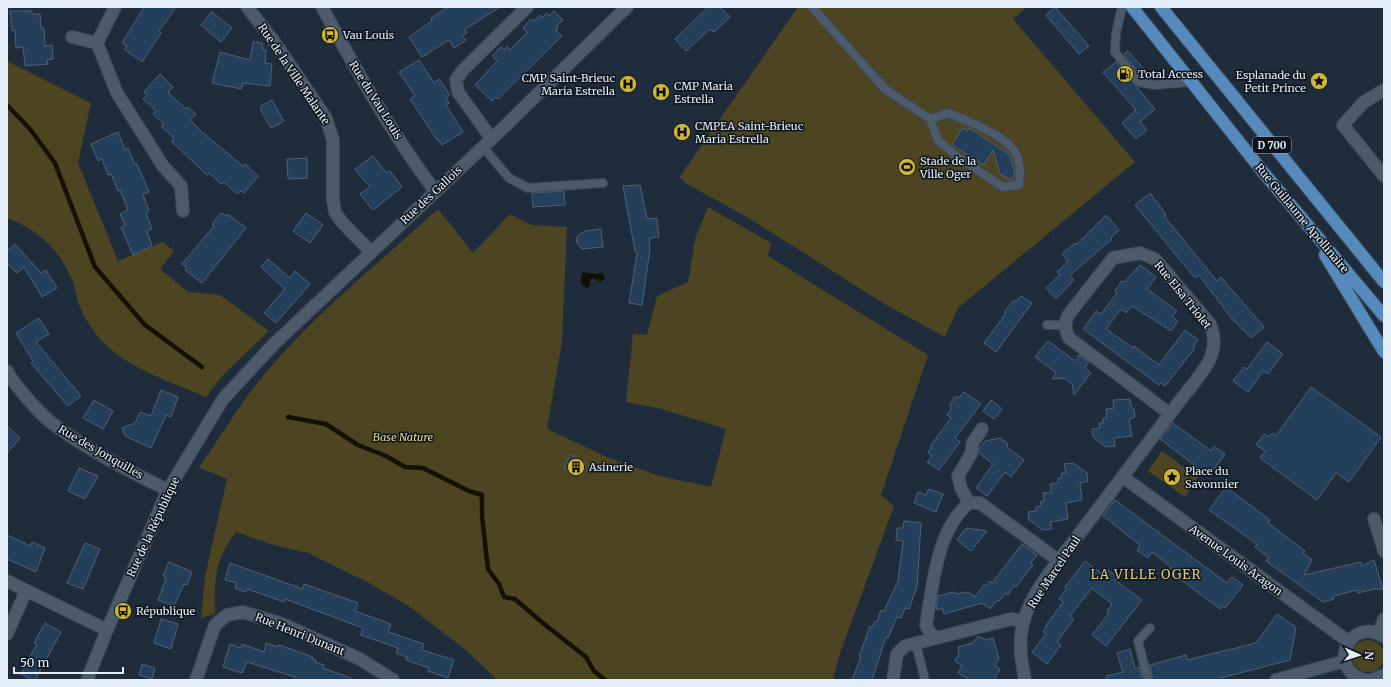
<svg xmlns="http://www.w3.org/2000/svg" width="1391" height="687" font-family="Merriweather,serif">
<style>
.green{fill:#4d4521}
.water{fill:#151100}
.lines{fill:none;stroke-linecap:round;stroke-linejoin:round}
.stream{stroke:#151100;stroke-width:4.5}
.building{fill:#233f5b;stroke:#516172}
.service-casing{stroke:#3c4855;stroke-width:10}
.minor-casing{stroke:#3c4855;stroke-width:14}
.tertiary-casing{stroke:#3c4855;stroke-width:14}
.secondary-casing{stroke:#3c4855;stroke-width:14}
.primary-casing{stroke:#3c4855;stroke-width:14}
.service{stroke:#4b5b6c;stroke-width:8}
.minor{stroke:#4b5b6c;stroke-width:12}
.tertiary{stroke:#4b5b6c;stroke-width:12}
.secondary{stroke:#4b5b6c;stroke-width:12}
.primary{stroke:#568abd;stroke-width:12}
.labels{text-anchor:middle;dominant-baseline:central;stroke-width:3;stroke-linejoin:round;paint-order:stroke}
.shield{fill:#0e141b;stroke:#a4adb6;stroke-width:1}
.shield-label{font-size:10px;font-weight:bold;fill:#e4eef8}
.poi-label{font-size:11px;fill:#e4eef8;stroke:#0e141b;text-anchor:start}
.street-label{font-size:11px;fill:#e4eef8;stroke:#0e141b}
.park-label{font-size:11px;font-style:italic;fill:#e9db96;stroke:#0e141b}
.quarter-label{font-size:13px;letter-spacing:1px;fill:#d9c97b;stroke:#0e141b}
</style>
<rect width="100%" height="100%" fill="#1e2c3c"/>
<path class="green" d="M798,7h229l-14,12 122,143 -177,146 -13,29 -62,-34 -136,-86 -62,-34 -2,-4 -4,-1z
M7,61l84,42 -13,60 40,98 45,-19 11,9 -14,18 28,23 32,3 49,36 -47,45 -16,21c-36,-16 -79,-28 -106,-58 -9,-11 -17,-23 -22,-37 -2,-6 -3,-14 -5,-20 -12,-31 -35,-53 -66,-64z
M708,207l63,36 -3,13 160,99 -47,140 13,11 -55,150 -6,24h-336l-31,-30 -59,-45 -36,-21 -63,-31 -38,-9 -34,-12c-21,27 -22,48 -21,81l-14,6 4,-43 22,-97 -28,-11c21,-31 40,-63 64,-92 51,-62 116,-113 175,-167l35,44 37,-39 21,11 36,2 -5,115 -15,87 62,29 51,18 51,11 15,-58 -68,-21 -32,-6 7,-68 14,1 10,-39 31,-14 7,-43z
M1162,451l36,26 -13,20 -37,-26z
M1352 656a16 16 0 1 1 32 0a16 16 0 1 1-32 0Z"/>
<path class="water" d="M583,272l12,2 7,-1 3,4 -4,5 -8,-4 -3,2v6l-3,2 -6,-4v-7z"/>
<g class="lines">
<path class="stream" d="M7,105l23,24 25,34 40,104 50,58 57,42
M288,417l38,7 32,21 28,11 19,11 18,1 46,23 13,4v21l6,53 11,15 5,13 11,2 29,25 42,33 8,14 11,9"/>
</g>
<path class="building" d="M144,7h32l-17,24 2,2 -19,29 -18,-13 3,-3 -5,-3z
M448,7h52l-36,23 3,3 -5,3 4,4 -12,8 -5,-8 -27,17 -13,-20 23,-16 -1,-3z
M708,7h12l10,10 -16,15 -4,-3 -24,22 -11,-12z
M1055,7l34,39 -10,8 -33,-39z
M10,11h22v3h8l1,14h3l1,18 7,-1 1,14 -6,1 1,4 -23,2 -2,-19 -7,1 -1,-18 -3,1z
M554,11l9,9 -7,7 2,1 -2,3 6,5 -64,63 -2,-2 -4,4 -17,-16 22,-24 -5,-5 9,-9 3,3 3,-4 3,4 17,-17 -4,-5 8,-9 3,2 6,-6 2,3 5,-5 2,3z
M212,12l20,16 -11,14 -20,-17z
M253,42l9,1 1,7h3l-1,13 7,1 -2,22 -27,-3 -2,6 -29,-6 8,-31 30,8z
M1128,51l21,24 -3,3 -4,-1 -18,-23z
M419,60l15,23 5,-4 11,16 -4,3 3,5 -3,2 17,27 -21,13 -4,-6 -1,1 -27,-41 5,-3 -16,-24z
M1116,62l39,47 -15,13 7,8 -11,9 -14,-16 14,-13 -33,-38z
M160,74l13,13 -5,6 18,16 2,-2 8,7 -6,6 12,12 41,34 2,-2 13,12 -14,17 -3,-2 -4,3 -13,-12 -3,2 -12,-11 -2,2 -36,-34 3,-3 -13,-12 3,-2 -11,-10 3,-3 -13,-12 4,-5 -3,-2z
M272,100l12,21 -13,7 -10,-17v-5z
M962,128l5,3 2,-3 40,26 5,15v6l-3,5 -11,-6 -7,-24 -9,15 -32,-20z
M118,132l7,18 3,-2 7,17 2,-1 12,28 -6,2 6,17 -3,2 6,16 -5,2 5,15 -19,9 -12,-28 4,-2 -5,-11 8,-4 -8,-20 -2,1 -7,-17 -3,1 -6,-16 -4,2 -7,-17z
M373,156l14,17 3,-2 12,16 -29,23 -13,-16 10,-7 -15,-18z
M307,158v20l-19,1 -1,-20z
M640,185l7,34 10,-1 2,19 -10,1 1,11 -8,56 -13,-2 8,-49 -2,-3 -12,-65z
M564,191l1,14 -32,2 -1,-14z
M1150,193l12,16 4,6 -2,1 53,65 4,-4 43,50 -13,11 -19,-19 -33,-44 -4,3 -60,-73z
M221,213l6,3 1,-2 18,14 -44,55 -17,-13 2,-3 -5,-3 32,-38 -2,-2z
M306,213l17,12 -13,18 -17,-12z
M1106,215l13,15 -8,8 1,1 -42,36 4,5 -18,19 -10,-11 14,-13 -3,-3 11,-11 -6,-7 13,-11 1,2z
M601,229l2,18 -21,2 -6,-7 2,-7 7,-4z
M15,244l26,29 5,-3 11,18 -15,9 -18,-30 -7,6 -10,-10v-12z
M268,259l22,19 5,-7 15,13 -34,39 -12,-10 21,-24 -24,-22z
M1140,265l16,12 -9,12 30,22 -5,6 6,4 -7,10 -39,-25 -6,7 -5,-4 -15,20 27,19 1,-2 25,19 26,-35 13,10 -5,7 2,1 -30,38 -4,-3 -2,2 -76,-56 13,-18 5,3 16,-21 -2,-2 7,-10 3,1z
M1021,296l11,7 -36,49 -12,-9 22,-30 -2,-1 10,-12 2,2z
M39,318l10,16 -13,8 45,54 -13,10 -37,-43 2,-2 -17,-28z
M1048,341l27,20 4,-6 10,7 -4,6 6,5 -17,22 -2,-11 -8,-6 -12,1 4,-6 -21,-16z
M1267,342l16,12 -15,20 -5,-3 -15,21 -15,-11 11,-14 3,2z
M1311,387l70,50 -32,45 -13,-9 -19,27 -57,-42 5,-7 -9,-6 8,-11 5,3 3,-4 4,3z
M161,390l17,7 -7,20 -5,-2 -15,33 -26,-12 -3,-8 13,-5 5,-11 11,4z
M964,392l17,12 -26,34 5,4 -21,28 -12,-8 5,-6 -4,-3 3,-5v-3l20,-27 -4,-3 4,-6 -1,-5 5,-7h5z
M1130,399l1,7 3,3 1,8 -6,2 3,17 -18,2 1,8 -9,1 -13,-10 -1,-8 8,-1 -1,-5h4v-5h4l-1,-9 8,-1 -1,-8z
M94,400l19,11 -10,18 -20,-11z
M991,400l11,9 -8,10 -11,-8z
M1173,423l38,28 3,-5 11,8 -16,22 -49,-37z
M7,426l13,12 -13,15z
M1000,438l7,5 1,5 16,12 -13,17 -6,-5 -18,24 -11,-8 17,-24 -14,-11v-4l6,-8z
M570,455l16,8 -6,12 -16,-7z
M1073,463l14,10 1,8 -8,2 2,17 -16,3 2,16 -18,3 2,7 -9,1 -14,-10 -1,-8 8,-1v-4l5,-1 -1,-4 4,-1 -1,-8 8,-1 -1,-8 8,-1v-5h4l-1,-5h5l-2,-9z
M79,468l19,8 -13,23 -17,-8z
M1226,487l44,33 -2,3 37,28 -2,2 9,7 -8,15 57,-13 1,4 12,-6 9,29h-9l-16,4 -1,-3 -23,6v3l-11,3 -57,-41 3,-3 -14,-11 2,-3 -48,-34z
M929,489l14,5 -7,18 -22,-9 4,-11 8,3z
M1115,500l112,83 5,-6 11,8 -18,23 -2,-2 -3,3 -52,-39 3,-3 -19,-15 -4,6 -11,-8 3,-5 -37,-29z
M904,521l17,2 -4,64 -8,22 -4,-1 -4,10 -4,-1 -9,21 -2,-1 -14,43h-20l9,-23h-2l11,-31 2,1 3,-6 2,1 4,-12 3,1 14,-30 5,-40 -7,-1 1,-12h6z
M966,528l21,3 -16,20 -14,-11z
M7,535l24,11 1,-4 13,6 -9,24 -29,-13z
M85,543l15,6 -17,40 -16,-6z
M1022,544l15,11 -6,8 2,2 -17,22 -2,-1 -6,9 -2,-2 -7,8 -2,-1 -7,9 -8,-6 -38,11 -2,-6 -6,2 2,-14 16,-4 1,2 13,-2 7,5 9,-12 2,1 4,-5 2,2z
M1085,561l19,14 4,-5 10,7 -3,3 27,20 -36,46 -14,-11 17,-22 -2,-1 5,-8 -20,-16 -22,28 4,3 -17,23 4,3 -14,19 -15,-12 14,-18 -3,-2 3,-4 -1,-1 18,-25 -4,-3 8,-11 -2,-1z
M169,562l23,10 -5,13 -3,-1 -10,22 -16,-6 8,-22 -3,-2z
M230,563l73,26 1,-5 54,19 -3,8 36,13 -3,8 36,12 -2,6 32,10 -6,18 -20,-7 1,-3 -23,-8 1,-3 -11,-4 2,-5 -37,-13 2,-7 -78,-29 -1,3 -37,-13 -1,3 -11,-4 2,-5 -12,-3z
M1277,614l19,13 -6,33 -69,18v2h-68l-3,-15 36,-10 1,5 69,-17z
M161,619l17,5 -7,25 -17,-6z
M45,623l16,9 -26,48h-3l-11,-6 16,-30 -3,-1z
M978,636l8,4 7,-2 6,21 -4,7 5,3 -6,11h-24l-12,-7 4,-7 -7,-5 4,-8 -1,-6 15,-4z
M266,643l12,4 1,-2 34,12 -1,2 4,1 -1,2 9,3 -1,3 28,10v2h-57l1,-3 -48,-15 -5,11 -19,-6 7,-23 11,4 1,-4 22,8z
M1130,649l5,20 4,-2 3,13h-35l-1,-4 17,-4 -6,-19z
M142,664l13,4 -3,11 -13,-4z"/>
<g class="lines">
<defs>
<path id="service" d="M812,7l73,82 45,30 8,21 18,16 47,31 16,-2c1,-11 2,-21 -3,-31 -9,-19 -49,-33 -68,-41l-18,6
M1122,7l-6,26 -1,19 24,30 15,3 36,-3
M483,147l26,31 19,10 75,-5
M1047,325h18
M916,644l9,36
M1148,680l-10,-39 12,-13"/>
<path id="minor" d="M115,7l-18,36 20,50 46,73 18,20 2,25
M247,7l26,33 53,78 7,22v60l2,12 6,9 29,30
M72,37l25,6
M1384,90l-20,12 -21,23 41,51
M491,138l-33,-46 -2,-12 6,-9 65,-64
M7,371c8,15 35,46 49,55 34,25 74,46 112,64
M1123,477l226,165
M969,503l-8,-15 -3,-12 13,-22 2,-12 9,-13
M1374,519l10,32
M7,581l100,49
M7,634l19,-43
M1378,634l6,-15
M936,638l-6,-5 -4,-8c7,-40 10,-94 43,-122h11l79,58
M196,680l19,-55 12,-10 16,-3 39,12 78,35 33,21
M893,680l4,-26 8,-8 106,-27 13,2
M1025,680c-4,-20 -7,-40 -1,-60 9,-32 39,-64 59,-91 31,-41 62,-82 93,-123 10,-14 27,-32 34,-47 5,-13 5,-22 0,-35l-55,-65 -15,-6 -27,5 -44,56c-5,9 -4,15 0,24l101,76
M1276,680l69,-19
M1366,680c-40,-8 -18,-66 18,-43
M1371,680l13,-5"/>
<path id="tertiary" d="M322,7c34,63 70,127 113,184"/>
<path id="secondary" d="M87,680l20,-50 61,-140 55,-91 51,-55 228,-215 125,-122"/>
<path id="primary" d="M1132,7l131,165 121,144
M1161,7l223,275
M1325,255l59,97"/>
</defs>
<use href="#service" class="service-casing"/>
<use href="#minor" class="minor-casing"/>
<use href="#tertiary" class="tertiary-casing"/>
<use href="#secondary" class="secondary-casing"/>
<use href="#primary" class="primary-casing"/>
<use href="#service" class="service"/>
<use href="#minor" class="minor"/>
<use href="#tertiary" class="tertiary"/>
<use href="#secondary" class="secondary"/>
<use href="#primary" class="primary"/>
</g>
<defs>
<symbol id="bus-disc" viewBox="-11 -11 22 22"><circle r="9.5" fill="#d0b836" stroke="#0e141b"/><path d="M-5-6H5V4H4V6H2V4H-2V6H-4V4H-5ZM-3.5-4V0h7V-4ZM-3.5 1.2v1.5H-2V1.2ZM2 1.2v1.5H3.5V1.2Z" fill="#111"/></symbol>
<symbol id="fuel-disc" viewBox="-11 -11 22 22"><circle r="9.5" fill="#d0b836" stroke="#0e141b"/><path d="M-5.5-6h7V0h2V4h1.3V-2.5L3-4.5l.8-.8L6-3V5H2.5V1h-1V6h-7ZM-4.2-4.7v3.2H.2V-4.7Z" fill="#111"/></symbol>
<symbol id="sight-disc" viewBox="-11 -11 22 22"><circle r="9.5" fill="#d0b836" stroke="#0e141b"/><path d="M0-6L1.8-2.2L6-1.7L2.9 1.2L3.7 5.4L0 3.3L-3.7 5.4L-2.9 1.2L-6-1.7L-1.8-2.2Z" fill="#111"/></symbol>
<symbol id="hospital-disc" viewBox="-11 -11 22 22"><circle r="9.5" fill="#d0b836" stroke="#0e141b"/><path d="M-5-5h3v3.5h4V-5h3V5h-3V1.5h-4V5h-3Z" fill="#111"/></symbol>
<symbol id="stadium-disc" viewBox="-11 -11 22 22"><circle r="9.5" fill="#d0b836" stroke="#0e141b"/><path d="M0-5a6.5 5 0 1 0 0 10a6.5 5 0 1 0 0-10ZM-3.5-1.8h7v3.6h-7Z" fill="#111"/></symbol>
<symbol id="building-disc" viewBox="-11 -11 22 22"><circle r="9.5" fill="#d0b836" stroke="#0e141b"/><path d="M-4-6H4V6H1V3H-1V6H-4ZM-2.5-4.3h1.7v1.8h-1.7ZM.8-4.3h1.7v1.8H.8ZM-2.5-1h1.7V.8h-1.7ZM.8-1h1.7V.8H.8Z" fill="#111"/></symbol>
</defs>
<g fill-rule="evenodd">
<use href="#bus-disc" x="320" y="25" width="20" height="20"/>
<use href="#fuel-disc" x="1115" y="64" width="20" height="20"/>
<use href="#sight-disc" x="1309" y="71" width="20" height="20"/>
<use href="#hospital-disc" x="618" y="74" width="20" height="20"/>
<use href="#hospital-disc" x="651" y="82" width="20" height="20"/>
<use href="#hospital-disc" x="672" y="122" width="20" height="20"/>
<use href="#stadium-disc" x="897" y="157" width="20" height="20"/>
<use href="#building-disc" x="566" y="457" width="20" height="20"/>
<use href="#sight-disc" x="1162" y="467" width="20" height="20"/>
<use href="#bus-disc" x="113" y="601" width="20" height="20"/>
</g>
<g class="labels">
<rect class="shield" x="1253" y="137" width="38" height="16" rx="3"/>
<g class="shield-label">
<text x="1272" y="145">D 700</text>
</g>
<g class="poi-label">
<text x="343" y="35">Vau Louis</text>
<text x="1138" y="74">Total Access</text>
<text x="1306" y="75" text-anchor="end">Esplanade du<tspan x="1306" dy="13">Petit Prince</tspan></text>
<text x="615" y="78" text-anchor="end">CMP Saint-Brieuc<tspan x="615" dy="13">Maria Estrella</tspan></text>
<text x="674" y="86">CMP Maria<tspan x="674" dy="13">Estrella</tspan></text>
<text x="695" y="126">CMPEA Saint-Brieuc<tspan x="695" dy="13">Maria Estrella</tspan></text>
<text x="920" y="161">Stade de la<tspan x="920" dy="13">Ville Oger</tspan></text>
<text x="589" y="467">Asinerie</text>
<text x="1185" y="471">Place du<tspan x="1185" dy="13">Savonnier</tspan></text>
<text x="136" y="611">République</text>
</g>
<g class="street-label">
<text transform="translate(294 74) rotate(56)">Rue de la Ville Malante</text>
<text transform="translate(376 100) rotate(58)">Rue du Vau Louis</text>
<text transform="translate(431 195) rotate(-43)">Rue des Gallois</text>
<text transform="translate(1302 218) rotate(50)">Rue Guillaume Apollinaire</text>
<text transform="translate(1183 295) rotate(51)">Rue Elsa Triolet</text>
<text transform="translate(101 452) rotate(30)">Rue des Jonquilles</text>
<text transform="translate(153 527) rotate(-65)">Rue de la République</text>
<text transform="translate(1236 560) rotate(36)">Avenue Louis Aragon</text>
<text transform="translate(1054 572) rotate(-56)">Rue Marcel Paul</text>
<text transform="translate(300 634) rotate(22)">Rue Henri Dunant</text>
</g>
<g class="park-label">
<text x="403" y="437">Base Nature</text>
</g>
<g class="quarter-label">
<text x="1146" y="574">LA VILLE OGER</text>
</g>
</g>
<rect width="1391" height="687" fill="none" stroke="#e4eef8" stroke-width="16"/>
<g transform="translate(1359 655) rotate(93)" stroke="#0e141b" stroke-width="3" paint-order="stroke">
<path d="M0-3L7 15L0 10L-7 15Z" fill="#e4eef8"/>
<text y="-6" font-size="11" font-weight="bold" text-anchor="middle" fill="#e4eef8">N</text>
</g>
<path d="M14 667v6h109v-6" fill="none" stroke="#e4eef8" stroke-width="2"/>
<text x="20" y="667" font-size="12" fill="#e4eef8" stroke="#0e141b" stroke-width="3" paint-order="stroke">50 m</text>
</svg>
